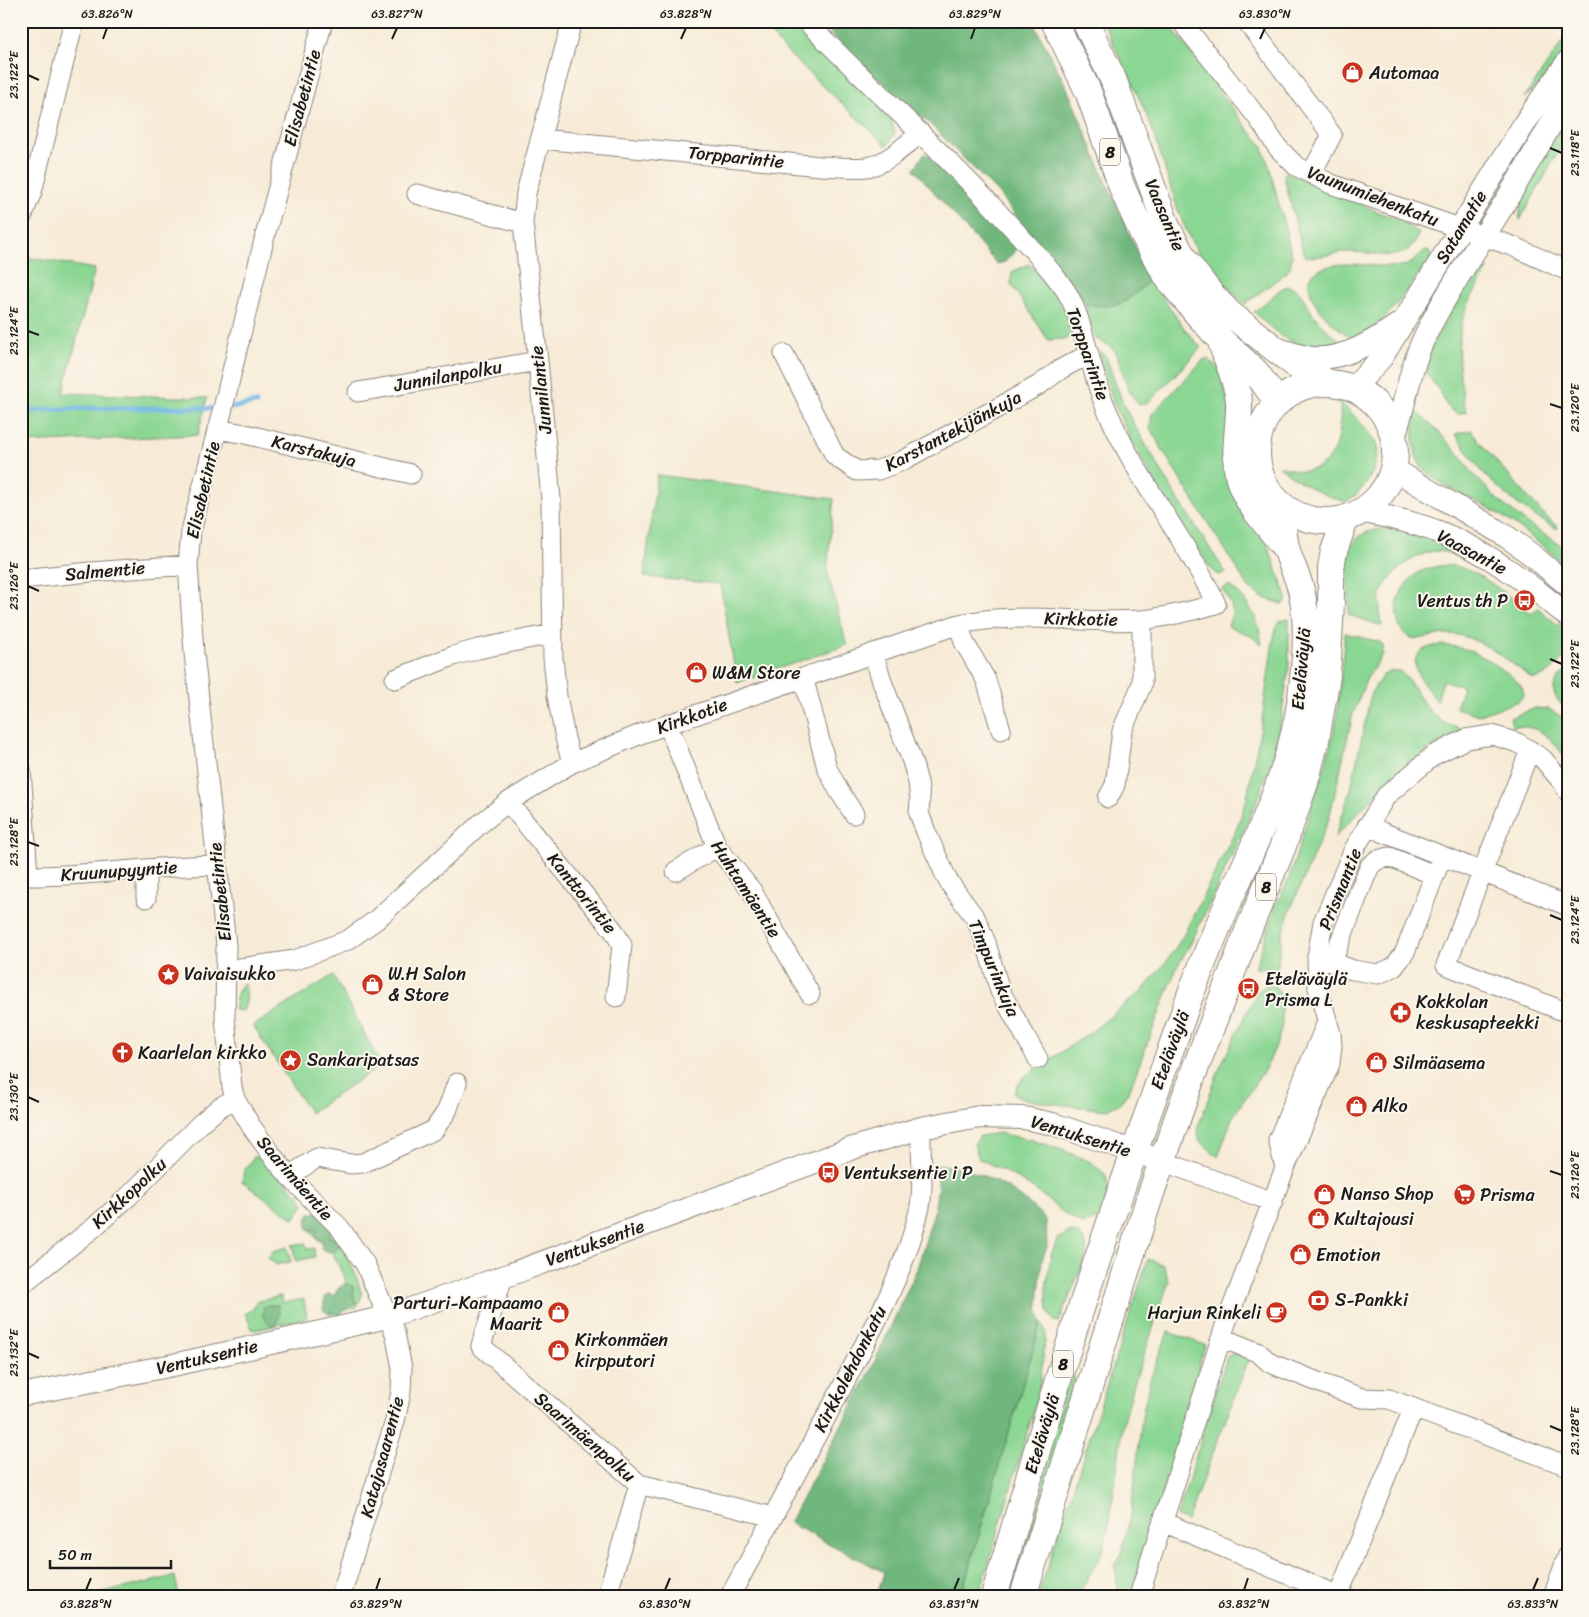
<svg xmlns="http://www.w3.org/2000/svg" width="1589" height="1617" font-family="Sriracha,sans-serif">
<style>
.green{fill:#8ad693;stroke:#537958}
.forest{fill:#6fb77d;stroke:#466a4c}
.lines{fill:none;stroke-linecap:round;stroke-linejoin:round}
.stream{stroke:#6cb4e4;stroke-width:5}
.minor-casing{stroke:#8a847a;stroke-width:21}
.major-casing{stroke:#8a847a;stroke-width:24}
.highway-casing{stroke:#8a847a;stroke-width:28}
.minor{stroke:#fff;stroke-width:19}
.major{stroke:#fff;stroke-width:22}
.highway{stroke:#fff;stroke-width:26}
.ticks{fill:none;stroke:#1c1c1c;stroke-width:2}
.labels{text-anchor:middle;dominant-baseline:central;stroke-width:4;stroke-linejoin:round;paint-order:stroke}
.shield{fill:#fbf7ec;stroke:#5f5e5a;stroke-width:1}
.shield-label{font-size:16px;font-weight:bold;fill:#1c1c1c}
.poi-label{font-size:18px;fill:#1c1c1c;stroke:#fbf7ec;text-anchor:start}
.street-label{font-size:18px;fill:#1c1c1c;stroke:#fbf7ec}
.neatline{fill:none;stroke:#1c1c1c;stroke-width:2}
.ticks-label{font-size:12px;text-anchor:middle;fill:#1c1c1c}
</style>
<rect width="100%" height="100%" fill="#fbf7ec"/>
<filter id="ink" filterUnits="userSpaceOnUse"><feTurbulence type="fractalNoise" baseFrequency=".02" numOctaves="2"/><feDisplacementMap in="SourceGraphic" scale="10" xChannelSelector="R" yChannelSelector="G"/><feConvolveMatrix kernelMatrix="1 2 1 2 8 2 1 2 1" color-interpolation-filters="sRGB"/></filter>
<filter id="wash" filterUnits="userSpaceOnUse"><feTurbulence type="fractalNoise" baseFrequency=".0096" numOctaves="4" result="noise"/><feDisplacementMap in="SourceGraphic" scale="20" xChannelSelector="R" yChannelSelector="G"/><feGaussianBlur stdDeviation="1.12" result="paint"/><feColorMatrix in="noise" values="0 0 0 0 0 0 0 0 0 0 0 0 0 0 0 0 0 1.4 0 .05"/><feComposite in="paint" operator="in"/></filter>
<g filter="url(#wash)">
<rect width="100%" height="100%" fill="#f7ebd7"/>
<path class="green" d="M758,21h41l91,93 5,19 -8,13 -97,-91z
M1102,21h65l81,108 14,16 8,24 22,87 -2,11 -3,5 -42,32c-14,-13 -28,-26 -40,-41 -28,-38 -36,-87 -52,-131 -14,-38 -33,-74 -51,-111z
M1568,34v13l-26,35 -18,16z
M1568,115v20l-48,85c-4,-28 33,-80 48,-105z
M1286,172l116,50 17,11c-13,34 -39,19 -67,19 -16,-1 -30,7 -46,4l-3,-4 -18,-71 -1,-7z
M1425,250l4,1 2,6c-15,21 -38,56 -58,71 -6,4 -14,7 -21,10 -19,-12 -46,-36 -43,-60 21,-25 68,-8 94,-12 10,-2 15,-10 22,-16z
M21,256l74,13 -32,124 144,5 -9,37 -177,8z
M1029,264l22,25 19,30 3,17 -8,3 -17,1 -37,-56 1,-12z
M1489,267c-8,16 -19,31 -25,48 -10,29 -4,67 2,97l-9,2 -10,-8 -7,-14 -17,-24 12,-30 36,-61z
M1150,280l34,48 17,20 -52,54 -10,3 -10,-14 -13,-39 -8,-7 -12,-6 -6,-14 -5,-21c37,5 39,0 65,-24z
M1288,286c14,2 19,22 28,32 7,9 17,17 26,25 -7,1 -16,4 -23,5 -27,1 -48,-19 -65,-36l28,-24z
M1100,351l6,6 18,49 11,20 41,70 50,77 -7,2 -7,-4 -52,-79 -29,-52 -17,-36 -14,-45z
M1208,359l11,10 48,175 20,53 -1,5 -3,2 -20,-6 -14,-10 -76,-120 -23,-40 2,-14 51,-54z
M1339,401c11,10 33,31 38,45 1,5 0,11 -1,16 -5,18 -14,30 -30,40 -27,-8 -45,-18 -67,-36 10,2 21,7 31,4 30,-6 33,-45 29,-69z
M1415,410l22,20 22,24 14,20 26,27 29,23 40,26v18c-24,-21 -49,-42 -76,-58 -19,-12 -59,-26 -71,-44 -11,-15 -6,-39 -6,-56z
M1471,430l10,14 62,70 15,13 -1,2c-29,-15 -56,-36 -77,-60 -9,-11 -16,-24 -25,-35z
M657,475l177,24 -7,72 20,74 -110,38 -17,-99 -76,-7z
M1383,529c33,4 61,16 90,29l-1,4c-11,-4 -23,-10 -34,-11 -22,0 -55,26 -58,48 -1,8 1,18 2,27l-33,-11c-1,-10 0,-21 -1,-32 -2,-29 1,-52 35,-54z
M1438,566c5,0 11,-1 16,0 27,5 56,32 78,48l6,-6 19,16 11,5v24c-10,10 -22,28 -37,25 -23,-18 -54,-44 -84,-44 -12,0 -27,8 -38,3 -6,-3 -9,-9 -11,-15 -5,-20 5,-39 21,-50 5,-3 13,-4 19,-6z
M1229,586c21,15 30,34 33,59l-11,-9 -23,-10c7,-19 4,-21 -6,-37z
M1289,619v47l-7,48 -8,37 -15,46 -68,146 -14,24 -48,124 -9,12 -13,7 -67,-8 -21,-4 -5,-5 4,-8 7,-9 65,-43 53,-43 23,-28 16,-24 54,-108 10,-28 15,-75 11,-80 4,-19 4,-7z
M1345,633l35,9 3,4v8l-16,24 -14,36 -24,105 -40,94 -7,22 -5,35 -22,-2 21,-62 13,-28 37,-116 10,-40z
M1441,645c11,1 24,3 34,8 11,5 46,26 48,38 1,5 -2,7 -4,10l-40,14 -23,-7 7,-21 -20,-7 -6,21c-18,-21 -40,-51 4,-56z
M1568,668v42c-21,-17 -17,-25 0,-42z
M1392,671h8c14,12 20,32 34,44 7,7 20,10 29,15 -12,7 -26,14 -37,22 -34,24 -63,55 -91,85l16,-48 20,-96 12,-18z
M1535,708l14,1 19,12v40c-18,-23 -24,-35 -56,-35l-2,-8z
M333,975l48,90 -71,48 -57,-87z
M244,983c4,10 3,18 -1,28l-9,-1c2,-11 2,-19 10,-27z
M1267,985l9,2 5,6 1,31 -4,17 -11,25 -35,52 -14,39 -18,-16 -2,-7 1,-10 21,-57 37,-75z
M999,1133l33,7 33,11 26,11 15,13 3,21 -8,22 -18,6c-21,-9 -31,-22 -48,-34 -18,-13 -36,-22 -56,-31l-5,-15 6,-8z
M254,1157h6l40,39 4,9 -10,14 -52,-38 2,-10z
M325,1222c18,25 29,43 37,73l-5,12 -28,8 -3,-16 12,-4 8,-14 -17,-35c-12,-5 -16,-10 -22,-21z
M1069,1232c14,0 19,11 17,24l-27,66 -5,-1 -6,-10 -2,-23 5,-33 6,-15z
M305,1243l3,6 6,-1 1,9 -19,4 -4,-16z
M287,1247l4,15 -15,3 -9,-8 6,-6z
M1148,1259l15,6 6,16 -35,103 -11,41 -13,94 -7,32 -25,45h-40z
M281,1296l1,7 22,-4 3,19 -51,12 -4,-1 -7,-16 8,-4 5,-8z
M1041,1322l5,10 -7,60 -60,204h-18z
M1168,1332l37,13 -73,251h-13l-4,-30 7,-16 9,-35 11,-98 8,-37z
M1234,1353l16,3 -63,165 -10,-4 50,-160z
M1069,1375l6,2 -14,61 -49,158h-7z
M175,1576l4,20h-89z"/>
<path class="forest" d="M819,21h214l34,67 38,91 45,101c-26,24 -28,29 -65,24l-88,-112 -68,-69 -78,-68z
M924,154l13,4 78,84 1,8 -11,12 -8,2 -83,-95z
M937,1164c45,6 78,23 109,56l1,27 -5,13 -4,46 3,16 -80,274h-84l7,-24 -95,-49 80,-149 48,-105 17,-57 4,-26z
M319,1211l11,18 -1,8 7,2 3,5c-3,10 -10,10 -18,4l2,-7 -5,-2 -3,-4 2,-4 -9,-2c-2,-6 -1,-10 2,-15z
M347,1284l6,2 1,11 3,6 -11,5 -7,8 -7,-4h-7l-2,-3 2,-12 3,-3 7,2c1,-8 4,-9 12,-12z
M269,1305h9l1,10 -3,10 -4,1 -9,-9 1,-11z"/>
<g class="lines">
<path class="stream" d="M226,409l30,-6
M21,412c37,-4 75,-4 112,-4 28,0 57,-2 85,1"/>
</g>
</g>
<g filter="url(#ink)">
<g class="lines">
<defs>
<path id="minor" d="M323,21l-58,215 -43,176 -31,119 -3,34 6,88 32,292 -1,73 7,69 3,12 16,27 20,28 18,22 51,52 25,36 30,69 7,35 -1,24 -6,29 -54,175
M572,21l-46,172 -3,30 15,138 13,138 2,159 4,38 8,42 7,25
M1181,21l77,97 20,30 18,18 35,18 181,62 56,25
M1246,21l86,114 -21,39
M541,139l279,27c16,0 36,4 52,0 18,-5 34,-22 49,-33
M417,194l106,29
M21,219l11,-27 42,-171
M784,354l51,102 22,15 21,-1 24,-9 137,-76 22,-16 28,-15
M358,392l180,-31
M217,429l28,5 166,40
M21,579l69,-7 98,-7
M959,624l5,18 22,38 15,50
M873,653l10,31 29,77 6,21 2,18 -1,13 7,19 22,49 28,38 10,24 14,48 38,68
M801,678l5,10 21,80 12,23 15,23
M395,679l58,-23 25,-7 74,-15
M668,725l49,122 35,44 58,103
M1530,750l-84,215 122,48
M21,769l7,107
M1108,798l7,-13 7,-54 20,-47v-64
M508,802l106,129 8,14 -6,52
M1367,826l201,80
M146,870v28
M676,871l41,-24
M21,876c66,1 130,-10 196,-11
M1317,957l36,13 25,4 16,-7 11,-15 37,-96
M1332,962l32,-82 6,-14 7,-6 13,-3 44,18
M227,970l68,-10 53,-20 28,-20 104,-96 28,-22 64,-39 71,-30 316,-109c61,-13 120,0 182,-4 21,-2 55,-10 75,-16 -30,-65 -76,-120 -105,-185 -10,-20 -16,-42 -22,-64 -6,-21 -11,-45 -23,-64 -17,-25 -39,-47 -59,-69 -64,-71 -135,-133 -201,-201
M1162,1161l111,41
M1285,1168l-7,-28 49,-118
M289,1176l28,-18 34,6 12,-1 71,-33 13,-19 10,-28
M503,1277l-22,69 158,138 134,33
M21,1285l71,-56 37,-33 71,-72 20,-17 15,-8
M1222,1338l37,15 11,10 53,21 39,14 27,1 179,67
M1163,1522l176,74
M607,1596l32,-112
M730,1596c37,-67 72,-134 108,-201 30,-58 66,-120 81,-184 6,-24 1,-58 2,-83
M1139,1596l86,-270 60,-158 45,-104 2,-19 -1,-11 -13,-46 -1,-31 6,-35 30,-71 33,-55 48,-41 32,-16 26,-4 26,8 25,16 20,24 5,9
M1338,1596l75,-187
M1553,1596l15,-41"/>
<path id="major" d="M1278,349c11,3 23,8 35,9 32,2 61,-17 86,-34
M1352,390l30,-33 144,-236 42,-60
M1394,437c12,-35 16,-72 33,-105 22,-45 51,-85 77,-128 22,-36 42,-72 64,-108
M1394,469c37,24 76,44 113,68 22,14 41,32 61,48
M1364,512c26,5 52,11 77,21 47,19 88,51 127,83
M21,1395l152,-30 214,-48 116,-40 350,-129 68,-20 58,-11 45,1 29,6 109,37"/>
<path id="highway" d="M1054,21l34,70 35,99 20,44 12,22 15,25 29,35 22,24 34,31 22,30
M1085,21l28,58 54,148 17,32 26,34 19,20 68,53 30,16
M1221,342c6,19 16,39 18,59 1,28 -8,57 2,84 8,22 30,44 44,63
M1257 452a69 69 0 1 1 138 0a69 69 0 1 1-138 0Z
M994,1596c26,-85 49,-170 76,-254 38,-117 79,-233 121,-349 9,-23 18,-46 28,-69 32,-75 71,-146 82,-227 4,-34 8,-69 1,-103 -3,-15 -11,-29 -15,-44 -4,-14 -5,-30 -6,-45
M1023,1596l127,-400 42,-119 56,-146 35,-85 22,-63 11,-43 11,-64 4,-73v-36l3,-16 11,-31"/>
</defs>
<use href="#minor" class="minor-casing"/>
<use href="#major" class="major-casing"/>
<use href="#highway" class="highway-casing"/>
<use href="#minor" class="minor"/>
<use href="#major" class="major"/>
<use href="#highway" class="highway"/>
</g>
</g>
<path class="ticks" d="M103,39l4,-11M392,39l5,-11M681,39l5,-11M971,39l4,-11M1260,39l5,-11M28,75l11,5M1550,148l12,5M28,331l11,4M1550,404l12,4M28,586l11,5M1550,659l12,5M28,842l11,4M1550,915l12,5M28,1097l11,5M1550,1171l12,4M28,1353l11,5M1550,1426l12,5M86,1590l5,-12M376,1590l4,-12M665,1590l5,-12M954,1590l5,-12M1244,1590l4,-12M1533,1590l5,-12"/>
<defs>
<symbol id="shop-disc" viewBox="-11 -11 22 22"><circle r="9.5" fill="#c8321e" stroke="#fbf7ec"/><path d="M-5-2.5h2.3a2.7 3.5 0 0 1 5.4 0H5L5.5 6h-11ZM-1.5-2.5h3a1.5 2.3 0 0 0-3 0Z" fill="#fff"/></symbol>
<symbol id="bus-disc" viewBox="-11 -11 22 22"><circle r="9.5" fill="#c8321e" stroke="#fbf7ec"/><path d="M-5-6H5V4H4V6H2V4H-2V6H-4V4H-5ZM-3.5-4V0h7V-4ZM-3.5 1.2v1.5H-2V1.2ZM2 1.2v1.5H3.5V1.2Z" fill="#fff"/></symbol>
<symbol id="sight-disc" viewBox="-11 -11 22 22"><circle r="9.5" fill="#c8321e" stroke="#fbf7ec"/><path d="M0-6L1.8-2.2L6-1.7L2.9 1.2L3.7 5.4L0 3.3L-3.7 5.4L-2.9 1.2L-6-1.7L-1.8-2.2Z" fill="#fff"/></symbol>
<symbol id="pharmacy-disc" viewBox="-11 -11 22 22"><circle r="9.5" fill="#c8321e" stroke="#fbf7ec"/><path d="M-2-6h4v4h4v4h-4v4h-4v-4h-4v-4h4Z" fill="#fff"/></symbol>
<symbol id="church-disc" viewBox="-11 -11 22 22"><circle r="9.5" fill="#c8321e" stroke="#fbf7ec"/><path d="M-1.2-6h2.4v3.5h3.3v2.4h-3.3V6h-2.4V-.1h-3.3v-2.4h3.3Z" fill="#fff"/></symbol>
<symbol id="supermarket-disc" viewBox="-11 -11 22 22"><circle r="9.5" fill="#c8321e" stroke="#fbf7ec"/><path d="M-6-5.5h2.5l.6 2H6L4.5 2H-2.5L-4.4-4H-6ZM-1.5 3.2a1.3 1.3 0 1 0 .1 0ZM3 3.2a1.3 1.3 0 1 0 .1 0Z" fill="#fff"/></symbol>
<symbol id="bank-disc" viewBox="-11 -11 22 22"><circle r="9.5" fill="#c8321e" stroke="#fbf7ec"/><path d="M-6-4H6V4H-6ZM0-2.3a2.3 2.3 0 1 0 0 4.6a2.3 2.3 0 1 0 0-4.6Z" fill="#fff"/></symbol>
<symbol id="cafe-disc" viewBox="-11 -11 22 22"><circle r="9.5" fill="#c8321e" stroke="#fbf7ec"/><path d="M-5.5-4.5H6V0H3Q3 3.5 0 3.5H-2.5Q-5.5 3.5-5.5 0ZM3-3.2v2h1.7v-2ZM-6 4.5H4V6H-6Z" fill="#fff"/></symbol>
</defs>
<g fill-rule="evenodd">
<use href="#shop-disc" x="1340" y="60" width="25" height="25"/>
<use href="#bus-disc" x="1512" y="588" width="25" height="25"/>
<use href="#shop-disc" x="684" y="660" width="25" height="25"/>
<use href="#sight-disc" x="156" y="962" width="25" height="25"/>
<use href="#shop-disc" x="360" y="972" width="25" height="25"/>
<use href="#bus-disc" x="1236" y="976" width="25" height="25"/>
<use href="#pharmacy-disc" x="1388" y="1000" width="25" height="25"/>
<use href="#church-disc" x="110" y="1040" width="25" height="25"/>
<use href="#sight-disc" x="278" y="1048" width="25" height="25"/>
<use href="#shop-disc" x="1364" y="1050" width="25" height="25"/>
<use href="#shop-disc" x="1344" y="1094" width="25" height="25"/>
<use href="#bus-disc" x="816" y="1160" width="25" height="25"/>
<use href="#shop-disc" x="1312" y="1182" width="25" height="25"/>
<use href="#supermarket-disc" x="1452" y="1182" width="25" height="25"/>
<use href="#shop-disc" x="1306" y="1206" width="25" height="25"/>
<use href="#shop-disc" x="1288" y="1242" width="25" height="25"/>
<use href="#bank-disc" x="1306" y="1288" width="25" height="25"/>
<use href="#shop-disc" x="546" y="1300" width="25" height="25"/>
<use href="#cafe-disc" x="1264" y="1300" width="25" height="25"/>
<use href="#shop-disc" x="546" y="1338" width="25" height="25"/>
</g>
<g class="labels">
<g class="shield">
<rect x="1100" y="138.5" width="20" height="27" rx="4"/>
<rect x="1256" y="873.5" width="20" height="27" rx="4"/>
<rect x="1053" y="1350.5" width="20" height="27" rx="4"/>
</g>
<g class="shield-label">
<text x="1110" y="152">8</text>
<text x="1266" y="887">8</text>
<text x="1063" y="1364">8</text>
</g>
<g class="poi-label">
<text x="1369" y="73">Automaa</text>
<text x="1508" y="601" text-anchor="end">Ventus th P</text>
<text x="712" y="673">W&amp;M Store</text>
<text x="184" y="974">Vaivaisukko</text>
<text x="388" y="974">W.H Salon<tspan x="388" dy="21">&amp; Store</tspan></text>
<text x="1265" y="979">Eteläväylä<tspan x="1265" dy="21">Prisma L</tspan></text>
<text x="1416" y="1002">Kokkolan<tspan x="1416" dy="21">keskusapteekki</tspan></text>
<text x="138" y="1053">Kaarlelan kirkko</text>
<text x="307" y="1060">Sankaripatsas</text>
<text x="1393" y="1063">Silmäasema</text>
<text x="1372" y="1106">Alko</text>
<text x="844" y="1173">Ventuksentie i P</text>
<text x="1341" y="1194">Nanso Shop</text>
<text x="1480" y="1195">Prisma</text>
<text x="1334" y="1219">Kultajousi</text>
<text x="1316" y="1255">Emotion</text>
<text x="1335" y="1300">S-Pankki</text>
<text x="543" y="1303" text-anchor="end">Parturi-Kampaamo<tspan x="543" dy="21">Maarit</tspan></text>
<text x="1261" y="1313" text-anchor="end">Harjun Rinkeli</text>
<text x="575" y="1340">Kirkonmäen<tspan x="575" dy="21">kirpputori</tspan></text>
</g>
<g class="street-label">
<text transform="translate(302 98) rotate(-75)">Elisabetintie</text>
<text transform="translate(736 157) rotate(6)">Torpparintie</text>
<text transform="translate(1373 196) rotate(21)">Vaunumiehenkatu</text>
<text transform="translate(1165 215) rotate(67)">Vaasantie</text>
<text transform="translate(1461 227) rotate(-59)">Satamatie</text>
<text transform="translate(1088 354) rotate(71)">Torpparintie</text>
<text transform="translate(448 376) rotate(-10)">Junnilanpolku</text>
<text transform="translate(541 390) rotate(-96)">Junnilantie</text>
<text transform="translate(953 431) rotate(-28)">Karstantekijänkuja</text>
<text transform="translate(314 451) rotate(14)">Karstakuja</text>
<text transform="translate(203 490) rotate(-77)">Elisabetintie</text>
<text transform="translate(1472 552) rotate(28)">Vaasantie</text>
<text transform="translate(105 571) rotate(-5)">Salmentie</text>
<text transform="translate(1081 619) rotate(1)">Kirkkotie</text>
<text transform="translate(1301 669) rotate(-85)">Eteläväylä</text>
<text transform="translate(692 716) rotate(-20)">Kirkkotie</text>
<text transform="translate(119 871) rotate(-4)">Kruunupyyntie</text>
<text transform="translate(746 889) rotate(57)">Huhtamäentie</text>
<text transform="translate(1340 889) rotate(-68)">Prismantie</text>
<text transform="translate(220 892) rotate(-96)">Elisabetintie</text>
<text transform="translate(582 893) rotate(51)">Kanttorintie</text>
<text transform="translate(994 968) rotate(67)">Timpurinkuja</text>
<text transform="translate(1170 1050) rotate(-70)">Eteläväylä</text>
<text transform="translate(1081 1136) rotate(17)">Ventuksentie</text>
<text transform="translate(295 1178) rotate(49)">Saarimäentie</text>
<text transform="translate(129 1193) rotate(-43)">Kirkkopolku</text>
<text transform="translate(595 1243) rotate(-20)">Ventuksentie</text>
<text transform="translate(207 1357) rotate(-13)">Ventuksentie</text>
<text transform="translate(850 1369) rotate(-63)">Kirkkolehdonkatu</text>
<text transform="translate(1042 1434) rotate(-73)">Eteläväylä</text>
<text transform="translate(585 1437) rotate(41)">Saarimäenpolku</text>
<text transform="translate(382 1457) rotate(-75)">Katajasaarentie</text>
</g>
</g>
<rect width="1589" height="1617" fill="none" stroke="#fbf7ec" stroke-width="55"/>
<path d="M50 1560v8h121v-8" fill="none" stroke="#1c1c1c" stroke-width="2.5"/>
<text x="58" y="1560" font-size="15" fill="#1c1c1c" stroke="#fbf7ec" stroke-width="4" paint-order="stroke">50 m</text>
<rect x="28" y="28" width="1534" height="1562" class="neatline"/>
<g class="ticks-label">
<text x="107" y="18">63.826°N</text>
<text x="397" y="18">63.827°N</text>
<text x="686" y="18">63.828°N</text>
<text x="975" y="18">63.829°N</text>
<text x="1265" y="18">63.830°N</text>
<text transform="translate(14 75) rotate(-90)" y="4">23.122°E</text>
<text transform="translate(1575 153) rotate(-90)" y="4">23.118°E</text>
<text transform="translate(14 331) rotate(-90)" y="4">23.124°E</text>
<text transform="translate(1575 408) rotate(-90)" y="4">23.120°E</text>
<text transform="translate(14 586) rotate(-90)" y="4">23.126°E</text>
<text transform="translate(1575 664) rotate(-90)" y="4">23.122°E</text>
<text transform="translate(14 842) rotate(-90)" y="4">23.128°E</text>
<text transform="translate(1575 920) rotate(-90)" y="4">23.124°E</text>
<text transform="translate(14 1097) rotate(-90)" y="4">23.130°E</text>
<text transform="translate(1575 1175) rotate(-90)" y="4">23.126°E</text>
<text transform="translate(14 1353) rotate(-90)" y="4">23.132°E</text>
<text transform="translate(1575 1431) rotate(-90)" y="4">23.128°E</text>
<text x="86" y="1608">63.828°N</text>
<text x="376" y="1608">63.829°N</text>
<text x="665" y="1608">63.830°N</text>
<text x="954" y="1608">63.831°N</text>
<text x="1244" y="1608">63.832°N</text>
<text x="1533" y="1608">63.833°N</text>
</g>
</svg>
